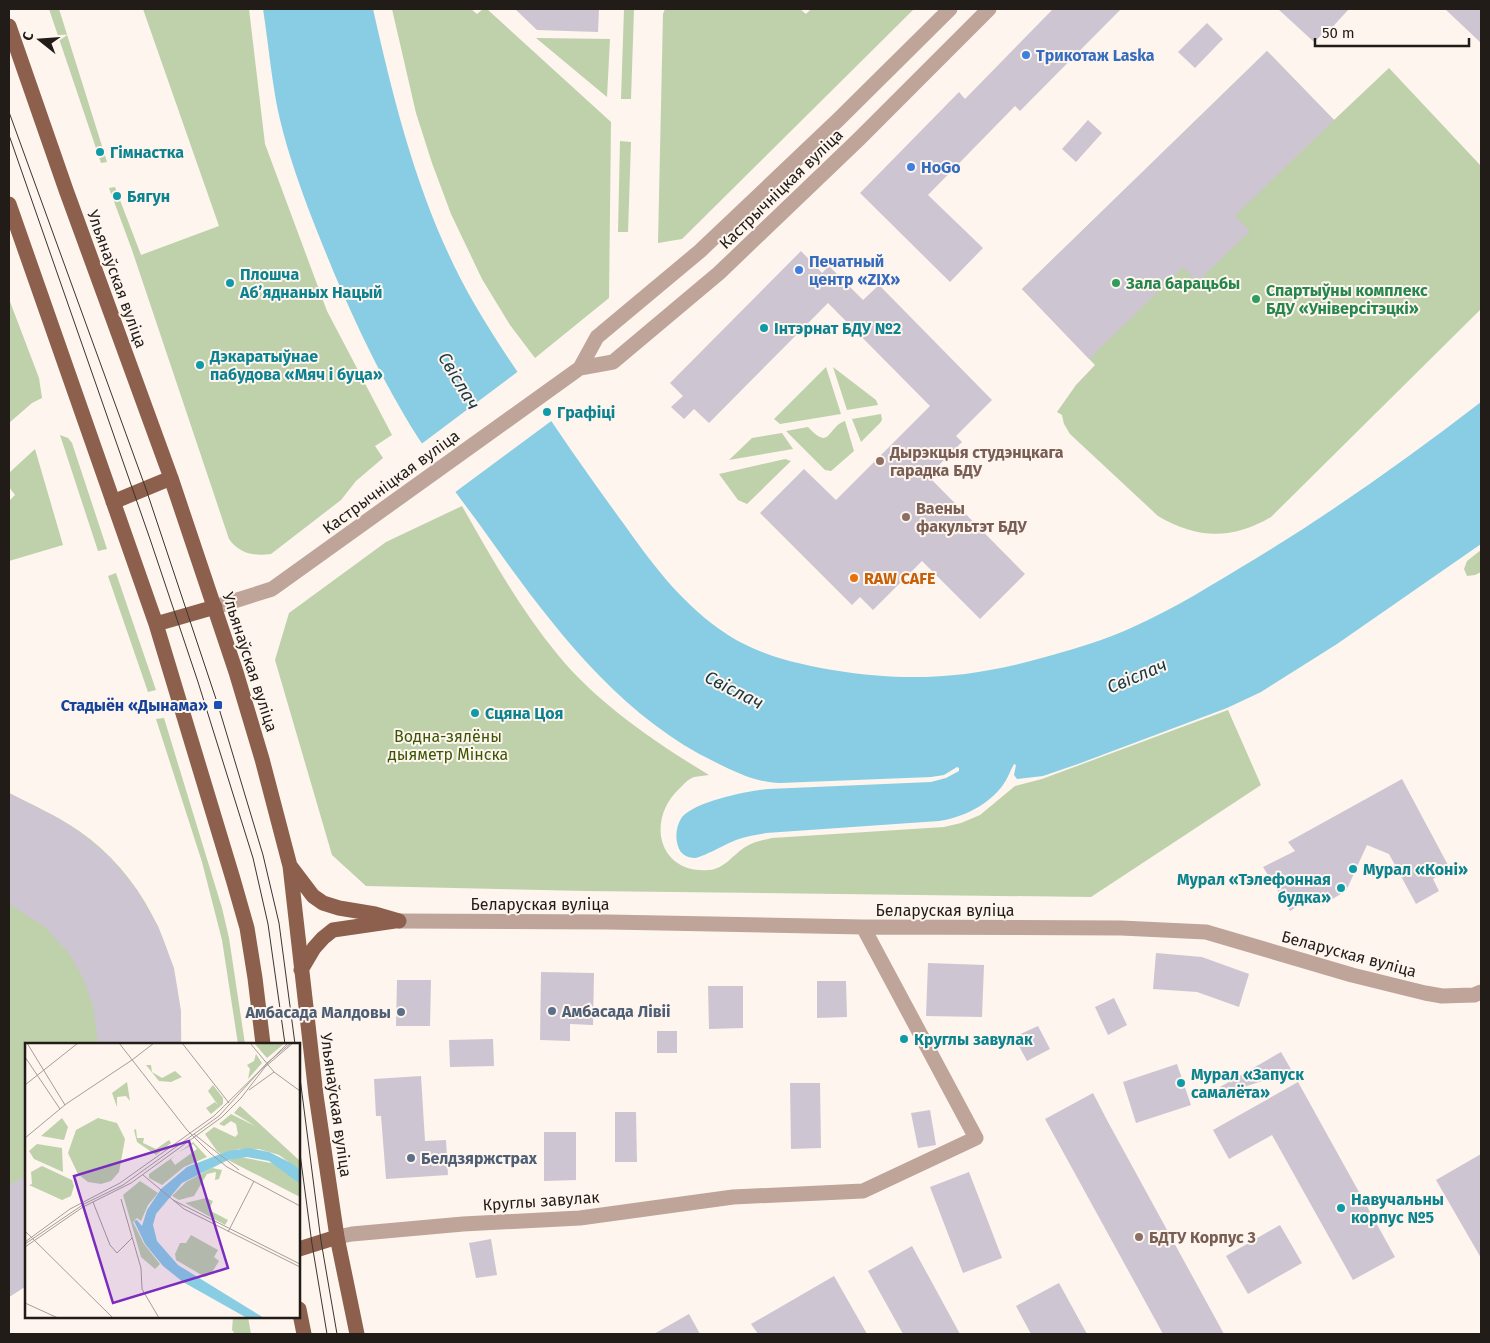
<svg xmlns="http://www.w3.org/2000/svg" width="1490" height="1343" font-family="'Fira Sans',sans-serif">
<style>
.green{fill:#bed1aa}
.water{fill:#88cde4}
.pier{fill:#fdf5ee}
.building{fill:#cec5d2}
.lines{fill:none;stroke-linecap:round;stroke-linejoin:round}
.street{stroke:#bea499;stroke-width:15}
.primary{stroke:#8c604c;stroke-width:15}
.tram{stroke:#3a3530;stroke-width:1}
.shop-dot{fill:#3f7fe0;stroke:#fdf5ee;stroke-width:2}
.culture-dot{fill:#0f9aa8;stroke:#fdf5ee;stroke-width:2}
.leisure-dot{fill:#2e9e5b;stroke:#fdf5ee;stroke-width:2}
.education-dot{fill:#8d6e63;stroke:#fdf5ee;stroke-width:2}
.food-dot{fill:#e8710a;stroke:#fdf5ee;stroke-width:2}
.transit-dot{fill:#1a4fb4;stroke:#fdf5ee;stroke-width:2}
.service-dot{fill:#5c6f8a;stroke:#fdf5ee;stroke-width:2}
.labels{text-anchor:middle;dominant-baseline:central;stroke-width:4;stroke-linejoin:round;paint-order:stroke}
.shop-label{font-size:16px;font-weight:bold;fill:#366cbe;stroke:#fdf5ee;text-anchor:start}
.culture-label{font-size:16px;font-weight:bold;fill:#0d838f;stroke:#fdf5ee;text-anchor:start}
.street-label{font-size:16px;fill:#211c18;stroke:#fdf5ee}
.leisure-label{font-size:16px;font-weight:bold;fill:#27864d;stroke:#fdf5ee;text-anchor:start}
.education-label{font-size:16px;font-weight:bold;fill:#785e54;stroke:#fdf5ee;text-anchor:start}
.food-label{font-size:16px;font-weight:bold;fill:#c56008;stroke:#fdf5ee;text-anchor:start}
.transit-label{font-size:16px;font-weight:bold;fill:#164399;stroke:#fdf5ee;text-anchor:end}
.park-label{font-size:16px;fill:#3a5604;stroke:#fdf5ee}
.service-label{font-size:16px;font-weight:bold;fill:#4e5e75;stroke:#fdf5ee;text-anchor:start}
.water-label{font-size:18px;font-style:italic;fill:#183944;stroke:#fdf5ee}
.inset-road{fill:none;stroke:#a59e98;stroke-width:1}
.view{fill:#7b2cbf;fill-opacity:0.15;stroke:#7b2cbf;stroke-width:2.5}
.inset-edge{fill:none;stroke:#211c18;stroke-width:2.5}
</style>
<rect width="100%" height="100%" fill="#fdf5ee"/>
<path class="green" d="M49,9h10l48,153 -6,1z
M143,9h106l16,135 62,167 65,124 -17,11 8,12 -27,23 -15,19 -70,54c-18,2 -31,0 -42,-15l-97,-289 -23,-62 6,-1 26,68 78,-29z
M392,9h79l6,5 6,-5h4l124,113 -2,176 -74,60 -25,-33 -28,-46 -31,-65 -19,-51 -16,-50z
M624,9h10l-3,90h-10z
M665,9h135l6,5 5,-5h103l-232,230 -24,4 5,-229z
M536,38l74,1 -3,58z
M1267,51l67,69 55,-52 92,98v143l-210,208c-39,23 -74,22 -113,-1l-88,-82 -6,-10 -2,-9 -5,-3 19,-27 19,-20 -73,-76z
M620,141l11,1 -3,90h-10z
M9,299l30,79 3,20 -10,5 -23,20z
M826,367l15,47 -61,10 -6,-5z
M833,367l43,33 2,5 -31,5z
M881,414l1,6 -2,3 -19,19 -9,-23z
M845,421l9,30 -23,20 -6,-1 -39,-39 22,-4c23,25 19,0 37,-6z
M782,433l11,16 -64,11 23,-22z
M60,435l8,3 4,5 35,106 -9,2z
M35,449l28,96 -54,16v-60l6,-6 -6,-8v-14z
M785,459l6,2 -44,43 -9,-4 -19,-26z
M462,506c29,51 58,103 96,149 39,48 98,88 151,120 -5,1 -11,1 -15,2 -6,2 -11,8 -15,12 -33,31 -21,85 30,81 16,-1 24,-16 38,-24 7,-4 16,-6 25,-8l172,-11 17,-4 19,-8 35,-29 27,-7 186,-69 33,75 -170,112 -505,-6 -220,-5 -34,-31 -57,-195 14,-47 97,-71z
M1481,550v22l-6,3 -8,1 -3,-7 3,-8z
M116,573l40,117 -8,2 -40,-116z
M164,718l58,190 7,30 16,106h-7l-16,-104 -20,-78 -46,-143z
M9,793c24,12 48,23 70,38 69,48 105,131 102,213h-155v242l-17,11z
M233,1317h15l3,17h-16l-3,-4z"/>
<path class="water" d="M263,9h110c23,102 49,205 102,296 29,50 64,97 96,145 18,26 36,51 55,77 29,41 59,80 102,108 33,21 73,30 111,36 76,12 137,6 210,-15 28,-8 56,-16 82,-28 43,-19 84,-45 124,-69 79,-48 153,-101 226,-157v142l-144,100 -76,48 -34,16 -149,56 -35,12 -26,3 -3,-4 2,-10 -2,-1c-4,7 -6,14 -11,21 -15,20 -39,32 -64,36l-173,12c-10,2 -20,3 -30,7 -8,3 -35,18 -41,18 -8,0 -15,-4 -17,-12 -3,-9 -2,-20 4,-29 14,-16 65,-26 86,-28l163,-7 15,-4 13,-7v-3l-2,-1 -13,8 -13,2 -151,6c-26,-1 -42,-10 -65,-21 -103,-50 -173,-150 -238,-241 -26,-35 -52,-70 -74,-108 -38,-65 -68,-135 -95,-205 -12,-33 -24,-67 -31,-102 -6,-32 -9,-65 -14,-97z"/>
<path class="pier" d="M520,370l34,49 -100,74 -34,-48z"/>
<path class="building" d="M515,9h84l-1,23 -61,-2z
M1053,9h68l-101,102 -5,-5 -87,89 55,53 -33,34 -90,-89 99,-101 6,7z
M1278,9h71l-23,25 -2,-1 -10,9z
M1445,9h36v34z
M1207,23l16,16 -28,29 -17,-16z
M1267,51l67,69 -99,96 15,15 -53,51 -14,-15 -94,92 -67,-70z
M1088,120l14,13 -26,29 -14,-13z
M801,251l21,22 7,-7 34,34 16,-15 113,115 -36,36 6,6 -34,34 97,98 -45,45 -58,-58 -49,49 -13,-13 -8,8 -92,-92 44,-44 32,31 94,-94 -102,-103 -119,120 -15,-14 -10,10 -13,-12 12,-11 -13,-13z
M1402,779l47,88 -16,12 6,12 -23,13 -27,-50 -22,-9 -21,46 -24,14 -7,-10 -25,16 -27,-44 32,-16 -7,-9z
M9,793l51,26 20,13 30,25 27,33 21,36 16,42 7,43v33h-83l-5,-38 -10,-28 -13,-23 -25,-28 -36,-23z
M1156,953l46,4 47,17 -10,33 -42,-15 -44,-3z
M928,963l56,2 -2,52 -56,-1z
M541,972l53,1 -1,52 -23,-1v17l-30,-1z
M397,980h34l-1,46h-34z
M817,981h29l1,36 -30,1z
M708,986h35v42l-34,1z
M1114,998l13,27 -19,10 -13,-28z
M1038,1026l12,23 -23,12 -13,-24z
M657,1031h20v22h-20z
M493,1039l1,27 -44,1 -1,-27z
M1281,1052l11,19 -69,23 -3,-7z
M1177,1064l14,41 -55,18 -13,-41z
M421,1076l4,65 21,-1 2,35 -62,4 -5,-63h-5l-2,-37z
M1298,1082l97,175 -42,23 -81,-145 -43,24 -16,-29z
M790,1083h30l1,65 -30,1z
M1093,1093l15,29 116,212h-61l-118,-215z
M930,1110l6,35 -18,3 -7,-35z
M615,1112h21l1,50h-22z
M544,1132h32v48l-32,1z
M1481,1154v104l-45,-78z
M969,1172l33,86 -39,15 -33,-86z
M26,1176v110l-17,11v-112z
M1280,1225l22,38 -54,31 -22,-38z
M491,1239l6,36 -21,3 -7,-35z
M912,1246l17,31 31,57h-57l-35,-63z
M834,1276l33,58h-109l-7,-10z
M1059,1283l28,51h-56l-15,-28z
M689,1314l11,20h-46z"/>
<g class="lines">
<path class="street" d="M580,368l33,-6 106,-89 140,-134 130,-130
M215,607l57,-18 308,-221 17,-31 103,-86 139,-132 111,-110
M399,921l210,1 254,5 258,1 85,4 146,43 73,18 17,3 32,-1 7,-3
M337,1237l15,-3 111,-10 117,-6 153,-21 130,-6 113,-53 -113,-211"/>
<path class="primary" d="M9,26l57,164 105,288 65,194 26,87 28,107 26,229 21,142 20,97
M9,204l147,420 77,255 14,49 8,50 8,66
M113,502l58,-24
M156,624l59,-17
M291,867l22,29 10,7 16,5 36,6 24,7
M301,970l13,-22 9,-10 10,-8 62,-9
M299,1249l38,-12
M299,1309l5,25"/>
<path class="tram" d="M9,112l137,377 72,216 45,150 16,68 16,121
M9,135l141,404 48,143 55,176 15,66 17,120
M299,1070l22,171 16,93
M299,1146l13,98 15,90"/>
</g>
<g class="shop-dot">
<circle cx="1026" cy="55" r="5"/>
<circle cx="911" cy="167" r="5"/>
<circle cx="799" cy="270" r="5"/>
</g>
<g class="culture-dot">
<circle cx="100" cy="152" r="5"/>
<circle cx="117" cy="196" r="5"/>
<circle cx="230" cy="283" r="5"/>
<circle cx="764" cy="328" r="5"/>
<circle cx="200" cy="365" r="5"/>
<circle cx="547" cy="412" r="5"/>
<circle cx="475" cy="713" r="5"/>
<circle cx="1353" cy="869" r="5"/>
<circle cx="1341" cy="888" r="5"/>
<circle cx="904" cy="1039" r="5"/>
<circle cx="1181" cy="1083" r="5"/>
<circle cx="1341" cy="1208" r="5"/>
</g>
<g class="leisure-dot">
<circle cx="1116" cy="283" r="5"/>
<circle cx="1256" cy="299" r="5"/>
</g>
<g class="education-dot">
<circle cx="880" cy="461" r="5"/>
<circle cx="906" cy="517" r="5"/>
<circle cx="1139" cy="1237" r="5"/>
</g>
<circle class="food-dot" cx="854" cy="578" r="5"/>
<rect class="transit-dot" x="213" y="700" width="10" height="10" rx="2.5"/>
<g class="service-dot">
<circle cx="552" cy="1011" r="5"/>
<circle cx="401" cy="1012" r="5"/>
<circle cx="411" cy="1158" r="5"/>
</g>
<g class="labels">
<g class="shop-label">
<text x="1036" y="55">Трикотаж Laska</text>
<text x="921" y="167">HoGo</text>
<text x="809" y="261">Печатный<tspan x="809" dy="18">центр «ZIX»</tspan></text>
</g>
<g class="culture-label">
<text x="110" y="152">Гімнастка</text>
<text x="127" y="196">Бягун</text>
<text x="240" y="274">Плошча<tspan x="240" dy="18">Абʼяднаных Нацый</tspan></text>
<text x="774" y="328">Інтэрнат БДУ №2</text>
<text x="210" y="356">Дэкаратыўнае<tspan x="210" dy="18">пабудова «Мяч і буца»</tspan></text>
<text x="557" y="412">Графіці</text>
<text x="485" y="713">Сцяна Цоя</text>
<text x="1363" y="869">Мурал «Коні»</text>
<text x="1331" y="879" text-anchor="end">Мурал «Тэлефонная<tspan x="1331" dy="18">будка»</tspan></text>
<text x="914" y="1039">Круглы завулак</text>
<text x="1191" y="1074">Мурал «Запуск<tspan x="1191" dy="18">самалёта»</tspan></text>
<text x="1351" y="1199">Навучальны<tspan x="1351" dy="18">корпус №5</tspan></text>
</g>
<g class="street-label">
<text transform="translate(781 189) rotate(-44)">Кастрычніцкая вуліца</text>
<text transform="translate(117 279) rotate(70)">Ульянаўская вуліца</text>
<text transform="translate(391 482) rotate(-36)">Кастрычніцкая вуліца</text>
<text transform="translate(250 662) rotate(72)">Ульянаўская вуліца</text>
<text x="540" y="904">Беларуская вуліца</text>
<text x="945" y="910">Беларуская вуліца</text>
<text transform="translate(1349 954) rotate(15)">Беларуская вуліца</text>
<text transform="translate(336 1105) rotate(82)">Ульянаўская вуліца</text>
<text transform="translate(541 1201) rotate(-4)">Круглы завулак</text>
</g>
<g class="leisure-label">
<text x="1126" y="283">Зала барацьбы</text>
<text x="1266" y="290">Спартыўны комплекс<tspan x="1266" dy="18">БДУ «Універсітэцкі»</tspan></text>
</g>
<g class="education-label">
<text x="890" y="452">Дырэкцыя студэнцкага<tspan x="890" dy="18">гарадка БДУ</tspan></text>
<text x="916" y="508">Ваены<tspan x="916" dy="18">факультэт БДУ</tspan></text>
<text x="1149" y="1237">БДТУ Корпус 3</text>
</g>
<g class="food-label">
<text x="864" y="578">RAW CAFE</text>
</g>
<g class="transit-label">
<text x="208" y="705">Стадыён «Дынама»</text>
</g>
<g class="park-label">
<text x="448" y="736">Водна-зялёны<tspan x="448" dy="18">дыяметр Мінска</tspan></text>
</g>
<g class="service-label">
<text x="562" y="1011">Амбасада Лівіі</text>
<text x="391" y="1012" text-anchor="end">Амбасада Малдовы</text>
<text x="421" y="1158">Белдзяржстрах</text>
</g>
<g class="water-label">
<text transform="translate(459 381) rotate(59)">Свіслач</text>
<text transform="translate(1137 676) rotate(-23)">Свіслач</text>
<text transform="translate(734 690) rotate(27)">Свіслач</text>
</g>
</g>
<g transform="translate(25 1043)">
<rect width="275" height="275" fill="#fdf5ee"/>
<path d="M229,0h31l-18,15zM231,11l6,9 -14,16 2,-10 -3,-4 7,-4zM121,22h5l1,7 10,6 13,-7 7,6 -11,5 -12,-1zM102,39l3,19 -4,-5 -9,1v10l-5,-14zM188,42l10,13v6l-12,10 -5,-6 9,-6 3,3 -10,-14zM215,63l60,55v9l-21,-15 -20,-6h-20l-18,5 -4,-3 -12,-17 9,-7 21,10 3,-3 -2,-10 -5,-3 -7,5 -5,-2 12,-10 26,13 -23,-14zM37,75l6,9 -4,13 -23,-4zM73,75l19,5 8,16 -6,33 -8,9 -10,3 -13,-2 -10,-8 -10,-21 8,-23zM111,86l1,9h7l-1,5 13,6 13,-9 2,3 -15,12 -19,-13 -3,-12zM168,99l14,15 -23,10 -22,18 -13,-7v-4l27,-19 -5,4 4,6 22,-16 -4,-5 -15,9zM12,101l25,4 1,24 -29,-13 -5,-8zM215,114l36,7 24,20v13l-72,-37zM17,123l30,14 2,6 -3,10 -9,4 -33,-15 3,-1 -1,-12zM187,125l10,2 -3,9 -4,1 1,-8 -9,2 -13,22 -15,4 -7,-4 14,-14zM115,138l18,12 -10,12 -7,16 -4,-3 -4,4 11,22 16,20 -5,5 -14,-12 -18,-62zM181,155l7,3 -4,9 19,10 -3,5 -40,-22zM166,192l27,15 -4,7 5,4 -8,13 -6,3 -29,-17 -1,-6 5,-11h6z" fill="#bed1aa"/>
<path d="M224,105l20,4 24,12 7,6v14l-31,-23 -22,-4 -19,3 -46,23 -26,31 -3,11 4,16 21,24 86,53h-17l-64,-36 -20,-16 -18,-22 -11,-23 3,-1 5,6 5,-16 14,-21 26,-22 41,-16z" fill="#88cde4"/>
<path class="inset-road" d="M2,0l38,62M94,0l68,87 23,23 17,14 73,39M157,0l47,60M225,0l24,29 26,19M0,14l35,52M107,17l22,-17M0,42l53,-42M224,47l25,-18M169,91l45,36M0,95l41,-34 66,-44M118,132l41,34 116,58M96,156l20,69 1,21 17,29M148,157l127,64M68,159l17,43 7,8 15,-15M0,188l88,87M203,189l26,-51M0,199l45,-33 50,-26 94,-67 74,-73M0,201l59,-40 39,-19 96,-69 48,-53 24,-20M0,204l58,-40 48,-24 91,-66 19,-19 24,-31 28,-24M0,260l33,15"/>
<path class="view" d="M164,98l39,127 -115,35 -39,-127z"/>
<rect width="275" height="275" class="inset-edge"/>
</g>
<rect width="1490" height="1343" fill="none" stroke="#211c18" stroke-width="20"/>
<g transform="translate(40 40) rotate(287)" stroke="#fdf5ee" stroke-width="4" paint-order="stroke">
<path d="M0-4L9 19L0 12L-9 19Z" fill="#211c18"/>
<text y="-8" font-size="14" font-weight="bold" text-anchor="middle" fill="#211c18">С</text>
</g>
<path d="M1315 38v8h154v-8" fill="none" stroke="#211c18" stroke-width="2.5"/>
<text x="1322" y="38" font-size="15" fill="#211c18" stroke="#fdf5ee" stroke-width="4" paint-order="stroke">50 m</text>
</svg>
